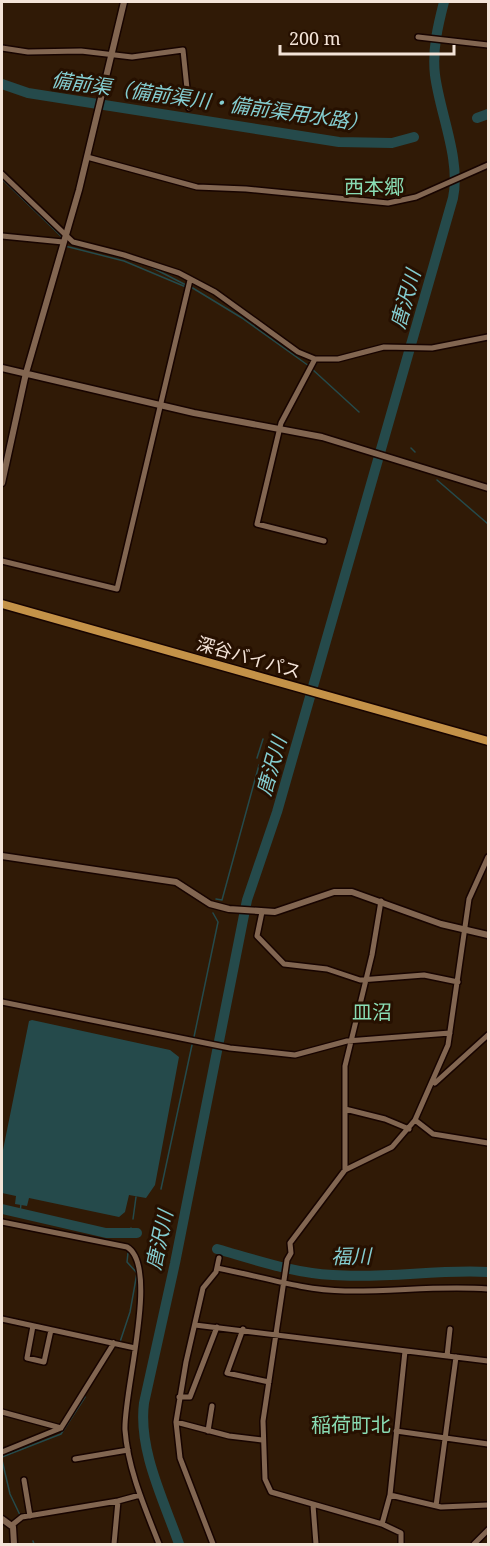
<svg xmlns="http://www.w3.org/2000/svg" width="490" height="1546" font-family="'Noto Serif','Noto Sans JP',serif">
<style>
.water{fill:#254a4b}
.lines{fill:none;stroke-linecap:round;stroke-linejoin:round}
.stream{stroke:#254a4b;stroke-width:1.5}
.river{stroke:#254a4b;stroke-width:10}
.minor-casing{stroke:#170400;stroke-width:8}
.tertiary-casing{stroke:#170400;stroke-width:9}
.trunk-casing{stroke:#170400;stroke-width:11}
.minor{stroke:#826651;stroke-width:5}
.tertiary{stroke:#826651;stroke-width:6}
.trunk{stroke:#c49248;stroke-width:8}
.labels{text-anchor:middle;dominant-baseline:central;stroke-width:6;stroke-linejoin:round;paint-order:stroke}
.street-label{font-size:18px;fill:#f4e4d8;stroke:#261000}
.water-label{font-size:20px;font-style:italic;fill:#84cdd0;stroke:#261000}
.neighbourhood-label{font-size:20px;fill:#89dcb3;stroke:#261000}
</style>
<rect width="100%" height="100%" fill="#301a06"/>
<path class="water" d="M32,1020l138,30 9,7 -24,128 -9,13 -17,-3 -4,17 -6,5 -90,-19 -2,8 -12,-2 1,-8 -14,-3v-38l27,-134z"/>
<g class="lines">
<path class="stream" d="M2,179l60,58
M68,242l23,7
M65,246l59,15 62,26
M113,255l34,10 39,20
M191,287l51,31 67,48
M312,369l47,43
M411,448l4,4
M437,480l51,44
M257,758l6,-19
M216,899l6,1 37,-135
M194,1037l24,-115 -5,-9
M161,1189l31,-144
M20,1212l1,-8
M133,1219l3,-22
M131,1237v-9
M120,1342l10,-30 7,-39 -10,-11 1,-9
M2,1457l59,-23 24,-37
M2,1460l8,34 10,21
M33,1541l1,3"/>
<path class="river" d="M2,84l26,9 311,49 53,1 22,-6
M477,118l11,-4
M2,1209l104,24h31
M217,1249c39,11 76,24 116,26 52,4 104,-6 155,-3
M179,1544c-15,-43 -41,-94 -35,-141l31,-140 72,-363 30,-88 176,-614c8,-39 -13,-84 -18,-123 -3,-25 3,-50 9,-73"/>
<defs>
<path id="minor" d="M418,37l70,8
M2,48l26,4 53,-1 51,6 51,-7 6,58
M87,157l110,30 49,2 142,14 28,-6 72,-32
M2,174l71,68 51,13 55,18 36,19 83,60 17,7h23l46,-12 48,1 56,-11
M2,236l61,6
M315,359l-34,64 -24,101 67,17
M2,561l115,28 73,-309
M262,912l-5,24 27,28 43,5 33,11 64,-5 34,7
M2,1002l228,46 65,7 52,-14 103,-8
M435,1083l53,-48
M345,1109l40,10 24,10
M415,1120l18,14 55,9
M345,1170v-104l27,-111 9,-54
M2,1222l125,25c33,19 -4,146 -2,183 3,40 20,78 34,114
M217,1268c43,8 83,22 128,23 48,1 95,-6 143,-2
M2,1319l133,29
M195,1325l293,36
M33,1326l-6,32 17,4 7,-32
M243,1329l-16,44 42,9
M447,1356l3,-27
M179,1397h11l27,-70
M2,1412l59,16
M176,1422l53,14 33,4
M208,1431l4,-25
M396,1431l92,13
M2,1452l59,-24 53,-85
M75,1459l53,-9
M24,1480l6,36
M390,1495l51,12 47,-2
M313,1505l3,39
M436,1506l20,-149
M382,1524l8,-29 15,-144
M12,1525l10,-8 96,-16 22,-6
M114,1544l4,-43
M213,1544l-33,-86 -4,-36 10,-60 17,-74 13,-16 3,-14
M401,1544v-11l-19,-9 -111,-32 -6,-13 -2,-58 24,-161 4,-7 -1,-10 55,-73 47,-23 23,-27 33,-75 21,-146 19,-42
M474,1544l14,-14"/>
<path id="tertiary" d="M2,368l192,45 128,24 166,51
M2,483l24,-110 53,-183 45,-188
M2,856l174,26 34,22 19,5 46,3 59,-20h18l89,32 47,11
M2,1519l11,8 1,17"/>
<path id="trunk" d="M2,604l486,137"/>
</defs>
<use href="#minor" class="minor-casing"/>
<use href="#tertiary" class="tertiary-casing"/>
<use href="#trunk" class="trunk-casing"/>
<use href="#minor" class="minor"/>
<use href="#tertiary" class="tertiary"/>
<use href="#trunk" class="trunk"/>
</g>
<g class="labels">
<g class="street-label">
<text transform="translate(249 657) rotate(16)">深谷バイパス</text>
</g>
<g class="water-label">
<text transform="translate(210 101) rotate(8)">備前渠（備前渠川・備前渠用水路）</text>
<text transform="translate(405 299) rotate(-74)">唐沢川</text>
<text transform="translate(271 766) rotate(-74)">唐沢川</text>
<text transform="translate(159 1240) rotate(-78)">唐沢川</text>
<text transform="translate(351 1256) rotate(-1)">福川</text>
</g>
<g class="neighbourhood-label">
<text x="374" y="186">西本郷</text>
<text x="372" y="1011">皿沼</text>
<text x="351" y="1424">稲荷町北</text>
</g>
</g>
<rect width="490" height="1546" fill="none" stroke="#f4e4d8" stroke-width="6"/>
<path d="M280 45v9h174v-9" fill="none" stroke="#f4e4d8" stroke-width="3"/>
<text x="289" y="45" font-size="18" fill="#f4e4d8" stroke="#261000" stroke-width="4.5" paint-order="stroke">200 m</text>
</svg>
